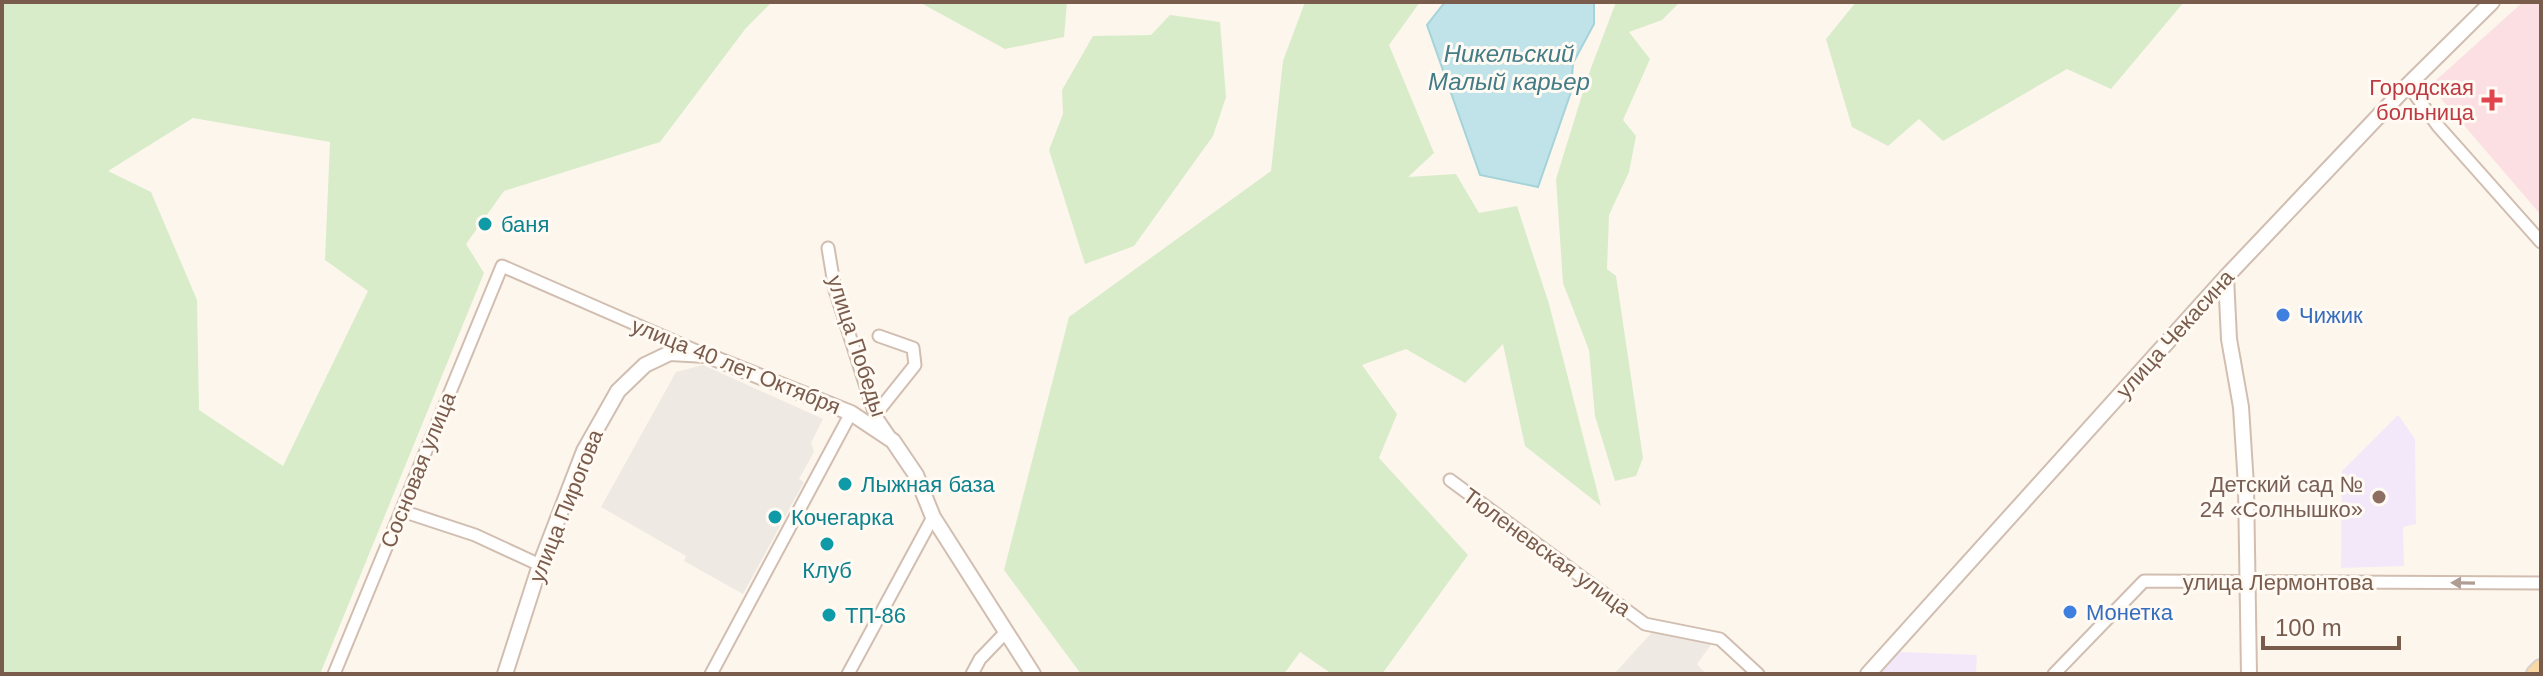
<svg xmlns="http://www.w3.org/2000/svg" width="2543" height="676" font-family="Helvetica,sans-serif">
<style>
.industrial{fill:#efe9e4}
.education{fill:#f3e8fa}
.medical{fill:#fbdfe3}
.green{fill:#d8ecc9;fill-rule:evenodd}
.water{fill:#bfe3e8;stroke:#a5d3da;stroke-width:2}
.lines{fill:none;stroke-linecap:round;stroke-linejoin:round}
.minor-casing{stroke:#d1beb0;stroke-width:15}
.tertiary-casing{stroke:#d1beb0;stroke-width:18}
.primary-casing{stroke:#dad1cd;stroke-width:22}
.minor{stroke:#fff;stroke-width:11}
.tertiary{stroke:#fff;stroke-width:14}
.primary{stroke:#fbd9a5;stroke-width:18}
.oneway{fill:#af9d94}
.health-dot{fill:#e0444e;stroke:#fffaf3;stroke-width:3}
.culture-dot{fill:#0f9aa8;stroke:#fffaf3;stroke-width:3}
.shop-dot{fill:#3f7fe0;stroke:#fffaf3;stroke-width:3}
.education-dot{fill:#8d6e63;stroke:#fffaf3;stroke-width:3}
.labels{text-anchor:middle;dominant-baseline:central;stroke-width:6;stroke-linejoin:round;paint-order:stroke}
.health-label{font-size:22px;fill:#be3a42;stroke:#fffaf3;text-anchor:end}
.culture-label{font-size:22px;fill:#0d838f;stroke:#fffaf3;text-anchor:start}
.shop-label{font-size:22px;fill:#366cbe;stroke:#fffaf3;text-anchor:start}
.street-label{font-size:22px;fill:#7a5c4d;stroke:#fffaf3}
.education-label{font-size:22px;fill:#785e54;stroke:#fffaf3;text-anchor:end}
.water-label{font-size:24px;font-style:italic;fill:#437c86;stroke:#fffaf3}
</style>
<rect width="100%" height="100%" fill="#fdf6ec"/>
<path class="industrial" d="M703,365l120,54 -12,24 3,9 -15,27 5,3 -61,112 -59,-33 2,-5 -85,-49 75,-135z
M1655,629l58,13 -16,22 9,10h-92z"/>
<path class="education" d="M2398,415l17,24 1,85 -13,3 1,39 -63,2 1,-97z
M1900,652l77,3 -1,17 -97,2z"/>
<path class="medical" d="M2523,2h18v213l-109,-127 1,-5z"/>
<path class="green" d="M2,2h770l-26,26 -86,114 -156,49 -38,53 18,29 -164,401h-318zM193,118l137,24 -5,118 43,31 -85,175 -84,-56 -2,-110 -46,-108 -43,-21z
M919,2h148l-3,35 -59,12z
M1305,2h115l-31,43 45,108 -26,24 48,-3 23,39 38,-7 32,98 52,202 -76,-60 -22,-102 -38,39 -59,-34 -44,16 35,49 -18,44 89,97 -86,119h-50l-32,-22 -16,22h-203l-77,-104 65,-253 202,-146 12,-110z
M1616,2h96h-32l-18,18 -33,12 21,27 -27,61 13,16 -7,36 -20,43 -2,54 9,7 27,182 -7,18 -21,5 -20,-65 -6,-66 -26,-67 -7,-104 32,-103z
M1856,2h328l-73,87 -44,-20 -124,72 -24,-22 -31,27 -36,-19 -26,-88z
M1170,15l50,7 6,75 -13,39 -79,110 -49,18 -36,-114 14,-36 -1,-24 31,-54 58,-1z"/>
<path class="water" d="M1445,2h149v22l-21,39 -2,29 -33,95 -58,-12 -53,-150z"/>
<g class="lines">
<defs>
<path id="minor" d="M2408,85l30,41 103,116
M828,248l7,42 40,125 15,22
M875,415l40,-50 -2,-17 -34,-12
M1450,480l195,144 75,15 38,35
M402,511l73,24 65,30
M334,674l168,-408 197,86
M711,674l140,-261
M848,674l85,-157
M972,674l8,-15 25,-26
M2054,674l90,-93 397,2"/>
<path id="tertiary" d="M2226,277l3,62 12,68 5,79 3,188
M505,674l35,-109 44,-114 34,-60 27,-26 25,-12 36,2 145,58 42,28 23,34 17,42 100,157
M1868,674l358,-397 182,-192 84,-83"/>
<path id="primary" d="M2536,674l5,-5"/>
</defs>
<use href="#minor" class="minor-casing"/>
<use href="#tertiary" class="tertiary-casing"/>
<use href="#primary" class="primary-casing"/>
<use href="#minor" class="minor"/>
<use href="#tertiary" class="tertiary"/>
<use href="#primary" class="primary"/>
</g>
<defs><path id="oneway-solid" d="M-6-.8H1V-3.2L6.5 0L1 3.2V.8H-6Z" transform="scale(2)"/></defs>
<use class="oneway" href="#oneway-solid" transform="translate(2463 583) rotate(-179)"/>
<path class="health-dot" d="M2488 88h8v8h8v8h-8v8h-8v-8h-8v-8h8z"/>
<g class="culture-dot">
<circle cx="485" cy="224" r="8"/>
<circle cx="845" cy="484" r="8"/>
<circle cx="775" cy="517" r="8"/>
<circle cx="827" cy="544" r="8"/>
<circle cx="829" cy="615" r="8"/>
</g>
<g class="shop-dot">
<circle cx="2283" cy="315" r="8"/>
<circle cx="2070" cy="612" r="8"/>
</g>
<circle class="education-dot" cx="2379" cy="497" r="8"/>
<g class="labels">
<g class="health-label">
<text x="2474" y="87">Городская<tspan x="2474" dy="25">больница</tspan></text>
</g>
<g class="culture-label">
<text x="501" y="224">баня</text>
<text x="861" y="484">Лыжная база</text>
<text x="791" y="517">Кочегарка</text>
<text x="827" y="570" text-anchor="middle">Клуб</text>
<text x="845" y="615">ТП-86</text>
</g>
<g class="shop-label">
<text x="2299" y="315">Чижик</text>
<text x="2086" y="612">Монетка</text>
</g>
<g class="street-label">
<text transform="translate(2175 334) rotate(-48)">улица Чекасина</text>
<text transform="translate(857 346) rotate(72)">улица Победы</text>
<text transform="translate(736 366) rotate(22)">улица 40 лет Октября</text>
<text transform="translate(418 470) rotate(-68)">Сосновая улица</text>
<text transform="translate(566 506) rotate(-68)">улица Пирогова</text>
<text transform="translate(1547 552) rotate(36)">Тюленевская улица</text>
<text x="2278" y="582">улица Лермонтова</text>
</g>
<g class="education-label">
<text x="2363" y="484">Детский сад №<tspan x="2363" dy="25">24 «Солнышко»</tspan></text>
</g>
<g class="water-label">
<text x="1509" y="53">Никельский<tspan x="1509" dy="28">Малый карьер</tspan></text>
</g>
</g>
<rect width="2543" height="676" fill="none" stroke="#7a5c4d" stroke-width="8"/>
<path d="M2263 636v12h136v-12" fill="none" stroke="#7a5c4d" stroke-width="4"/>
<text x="2275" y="636" font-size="24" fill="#7a5c4d" stroke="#fffaf3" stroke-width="6" paint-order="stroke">100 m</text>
</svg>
